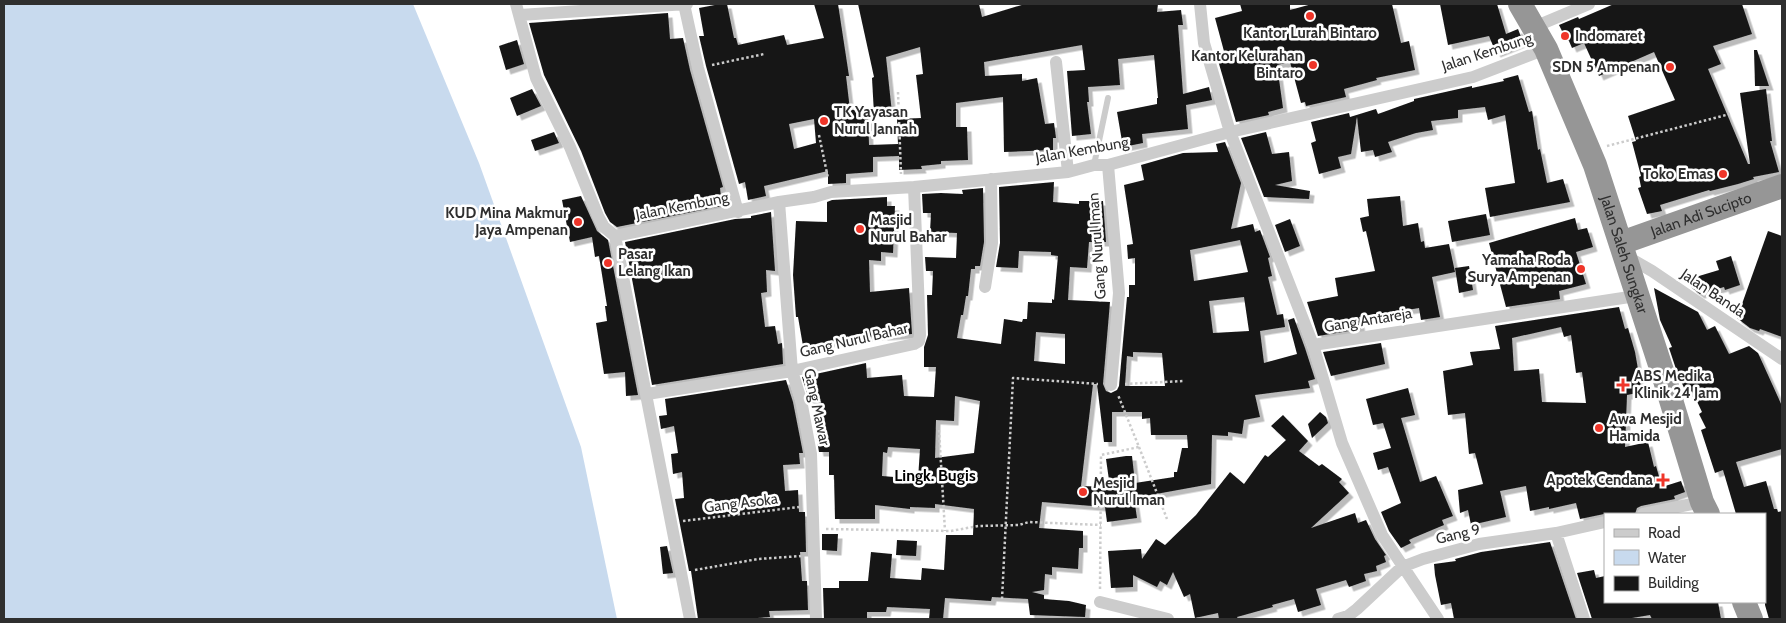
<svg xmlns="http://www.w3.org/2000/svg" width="1786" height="623" font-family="Cabin,sans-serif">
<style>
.water{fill:#c8daee}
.building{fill:#161616;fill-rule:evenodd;filter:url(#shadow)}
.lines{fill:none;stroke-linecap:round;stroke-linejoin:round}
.path{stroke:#ccc;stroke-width:2.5;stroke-dasharray:2.5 2.5;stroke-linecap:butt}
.lane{stroke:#ccc;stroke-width:6}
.street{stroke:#ccc;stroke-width:12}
.highway{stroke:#969696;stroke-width:24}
.poi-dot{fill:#ef3529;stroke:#fff;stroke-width:2}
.labels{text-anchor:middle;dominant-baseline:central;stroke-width:5;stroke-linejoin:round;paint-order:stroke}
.poi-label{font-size:15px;font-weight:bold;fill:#2f2f2f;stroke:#fff;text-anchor:start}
.street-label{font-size:15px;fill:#2f2f2f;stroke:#fff}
.neighbourhood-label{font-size:16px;font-weight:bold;fill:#000;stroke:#fff}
</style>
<defs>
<filter id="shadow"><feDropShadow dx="4.5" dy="4.5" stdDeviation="0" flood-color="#0004"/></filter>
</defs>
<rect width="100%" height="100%" fill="#fff"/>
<path class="water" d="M4,4h409l66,159 102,284 36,172h-613z"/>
<path class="building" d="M720,4h7l7,34h2l2,7 46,-10 3,10 37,-7 -10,-34h24l11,72h-3l4,34h18l1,35 29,-1 -1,-25 24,-1 -5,-43 7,-1 -3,-27 -34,10 6,56 -18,1 -2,-36 2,-1 -16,-73h121l3,13 43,-13h133l-1,8 24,-2 2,15h-5l5,69 26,-7 3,13 -26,5 2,24 -46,5 1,9 -20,4 -6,-35 40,-8v-6h1l-4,-43 -36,4 2,26 -32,2 1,15h-2l4,32 -19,2 -5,-65 18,-1 -3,-25 -98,17 1,14 37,-2v7l15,-3 8,46 9,-1 2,15h-3v12l-49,2 -1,-55 -47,6v24h11l1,33 -27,1v3l-20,2 1,3 -23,1v-14l-26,1v15l-27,2v9l-18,1v-13l-64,15 2,10 -18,4 -3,-18 -6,2 -33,-118 -7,-30h5l-5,-28zM814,119l2,24 -22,6 -5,-25z
M1240,4h50v6l22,-6h80l9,39 8,-2 6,29 -39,8 1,2 -33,9 2,8 -40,9 -1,-4 -4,1 -11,-41 -13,3 6,43 -15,4 1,3 -33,7 -19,-65 8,-2 -10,-37 27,-7z
M1440,4h57l9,30 12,-5 5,13 -27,11 -7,-17 -41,9z
M1614,4h128l10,30 -39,12 8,18 -13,5 40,95h2l-10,-71 26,-4 6,52h-2l9,31 -26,5 1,2 -16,5 -28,7 -1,-1 -49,15 2,6 -15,3 -9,-26 3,-1 -2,-10 2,-1 -9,-34 4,-1 -8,-25 47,-16 -21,-48 -55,24 -15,-33 -12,5 -3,-7h-2l-8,-16 19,-8 1,2z
M668,13l2,26 13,-1 7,32 33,117 -3,1 2,18 -105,21 -7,-5 -5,-9 -24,-62 -37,-76 -15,-52z
M517,40l7,24 -18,6 -7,-24z
M1754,50h3l12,36h-14z
M1518,75l11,37 3,-1 6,39 2,-1 7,34 16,-4 7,23 -80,15 -5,-29 30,-5 -10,-68 -17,5 -3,-13 -27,3v8l-27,3 2,9 -17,3 -28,9 4,10 -17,5 -2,-7 -12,2 -4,-35 -6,37 -13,3 3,11 -22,6 -8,-31 5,-2 -5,-19 38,-9 1,4 26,-8 2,5 36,-13v-2l58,-13v2l32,-7 -1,-2z
M532,89l9,17 -24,10 -7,-18z
M554,132l5,11 -24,8 -4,-11z
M1266,132l6,22 17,-2 3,29 -17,4 35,6 -1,8 -45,-2 -23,-59z
M1225,142l16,41 -10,46 22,-5 2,8 5,-2 10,27 -2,1 4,18 -4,1 9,38 6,-1 2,13 -25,4 4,32 33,-9 -9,-34 6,-2 11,30 10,31 -7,2 2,7 -55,7 5,22 -16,3 -2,14 -14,-2v4l-16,-1 -1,49 -77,14 3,20 -30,4 -2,-15 -63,-5 -3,26 44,3v17h-4l-1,21 -26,-2v8l-7,-1 -1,16 -12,2 12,3v4l25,2 17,4 -1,12 -55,-2 -2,-16 -36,-2 -1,4 -46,-3 -2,21h-14l1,-10 -43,-2 -1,5h-19v7h-43l-1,-31h16v-7h29l3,-29 21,2 -2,24 31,2 1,-12 22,2 2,-35h27l1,-26 -39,-5v4l-25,-1v2l-35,-4v14h-40l-1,-44h-5v-23h-10l-4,-24 9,-1 -3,-26 -11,2 -8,-26 64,-14 1,15 35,-3 2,21 30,1 2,-30h-12v-20l4,-12 -1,-40h5l1,-24h-7l-1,-14 31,1 1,-25 -27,-1 1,-19h-8l-1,-19 19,-1 22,1 -1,-4 21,-2 1,54 -4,24h-5v3h-4l-3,27h-2l-3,19h-2l-4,23 44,6 3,-25 18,3 1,-3h4l1,-17 24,1v-4l2,1 4,-44 -7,-1v-3l-32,-1 -1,17 -22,-1 4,-24 -1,-56 55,-5 -1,20 26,2v-3h24l3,41h-17l-2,26 -17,-1 -2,33 42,2 -7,82 3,7 5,2 6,-3 2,-4 8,-89h2v-12h6v-27l-7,1 -1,-14 6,-1 -9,-59 20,-5 -3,-15 42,-12 35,-1 -2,-8zM1240,240l8,32 -54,9 -4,-31zM1244,297l5,34 -36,2 -4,-32zM1036,332l29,2v30l-31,-3zM1133,352l29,1 3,33h-40l2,-30 6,1zM1093,384h4l7,58h8v-30h30v7l8,-1 1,17h36l1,13h-6l-5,24h-3v5l-39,6 -3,-27h-6l-20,3 4,28 -29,-1zM955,396l25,5 -6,52 -39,5 1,-38 18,1zM888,447l32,2 -2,30 -36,-3 1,-24 4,1z
M581,196l16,35 11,9 30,155 -12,1 -1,-24 -21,2 -8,-51 11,-2 -2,-15h2l-8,-50 -4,1 -3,-20 -22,5 -8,-42z
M1400,196l3,30 15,-3 3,19 3,-1 1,7 24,-4 6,28 -23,5 8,40 -19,3 -2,-12 -36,6 -1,-1 -23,4 2,12 -43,7 -11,-34 31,-6 -3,-18 40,-7 -9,-40 -3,1 -3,-14 9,-2 -2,-17z
M887,197v9h8l-2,47 -12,-1v9l-12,-1 1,32 39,-4 3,46 -29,2v-1l-80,11 -5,-29h-2l-3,-42 3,-54 31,1v-20l5,-2z
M771,212l4,59 -9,-1 1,22 -6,1 4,34 10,-1 3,18 4,-1 1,21 -131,21 -27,-143 110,-23 16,-1v-2z
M1486,214l4,21 -38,7 -4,-21z
M1575,218l3,12 9,-2 6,19 -17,5 10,32 -27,7 1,8 -54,8 -17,-64z
M1290,219l10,27 -15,6 -10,-27z
M1768,231l14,5v101l-22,-8 -1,2 -9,-3 -13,-10z
M1731,256l9,29 -15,5 -1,-3 -24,7 -8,-6 -3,-9 30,-9 -3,-9z
M1469,266l4,24 -14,3 -4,-25z
M1654,288l44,24 9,18 8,-4 14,28 20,-8 9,7 24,53v43l-46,13 8,25 22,-6 8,28h3l1,3 4,-1v107l-13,1 -4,-14v-91h-29l-13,-44 -8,3 -14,-43 5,-2 -7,-14 3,-2 -10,-21 -5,3 -9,-19 -9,-27 3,-1 -12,-27z
M1619,307l6,22 3,-1 7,24 7,40 -15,3 -2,52 23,-5 6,25 2,-1 6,21 19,-6 4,11 -11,4 1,3 -34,7 -4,2 -2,6h-31l-24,5 -4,-16 -27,6v-2l-19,4 -4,-25 -26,5 6,26 -35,8 -3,-15 -8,3 -2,-23 25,-6 -8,-31 -6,1 -4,-41 -17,2 -5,-44 30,-6 -3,-13 30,-3 -5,-23zM1561,327l3,10 7,-2 5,38 6,-1 4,31 -44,-1 -3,-33 -25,2 -2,-33z
M1381,343l4,21 -54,12 -8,-24z
M786,380l7,22 10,51h-4l1,11 -17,1 2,26 13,-1 1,22h6l1,40h-6l2,29h5l1,29 -39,1 1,6 -26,2h-46l-7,-48h-2l-14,-72 9,-1 -2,-26 -9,2 -2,-20 7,-1 -4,-27 -13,3 -2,-13 8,-1 -2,-16z
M1408,388l7,27 -14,3 19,64 16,-6 17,40 -11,4 2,5 -31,13 -4,2 2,3 -10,5 -12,-17 -8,-19 20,-9 -13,-36 -10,3 -5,-17 18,-5 -8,-25 -10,2 -7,-26z
M1320,412l6,5 2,6 -16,15 -4,-14z
M1283,415l25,26 -9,10 20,15 3,-2 20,15 -3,3 10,11 -38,35 44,-15 3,10 8,-3 9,19 11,16 -2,1 2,6 -10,4 1,5 -13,3 2,7 -17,6 -3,-7 -30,9 5,16 -23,7 -4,-13 -22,6 1,2 -36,10 1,2h-19l-1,-6 -23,5 -5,-24 -6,3 -11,-25 -6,13 -7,-4 -3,6 -24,-12v12l-22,1 -3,-37 33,-2 1,10 14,-20 9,6 31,-30 34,-43 14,12 21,-29 3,2 18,-17 -15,-14z
M822,534h16l-1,17 -15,-1z
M897,540l20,1 -1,15 -20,-1z
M1550,542l26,77h-122l-3,-16 -10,2 -6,-30 -1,-11 22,-3 -1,-2 26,-7z
M667,546l6,27 -10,1 -3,-27z
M1594,570l2,8 9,-2v26h113l3,17h-69l-2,-4 -24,4h-34l-15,-46z"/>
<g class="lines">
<path class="path" d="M712,65l52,-11
M898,92l3,82
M819,135l9,43
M1607,146l123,-32
M1125,384l59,-3
M939,430l6,101
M1139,447l28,72
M683,521l116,-14
M826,529l125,2 27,-5 41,-1 10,-3 72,3
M695,570l63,-11 43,-3
M1100,589l1,-134 38,-8 -21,-52
M1002,599l11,-221 85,6"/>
<path class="lane" d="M1094,165l14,-67"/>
<path class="street" d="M516,4l20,74 34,69 28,69 6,11 11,9 75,383
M684,4l14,64 40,144
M1200,4l4,39 26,89 83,213 29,98 40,92 56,84
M520,15l167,-11
M1534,27l55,-23
M1056,62l12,110
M1108,165l11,128 -8,92
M779,202l13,169 9,29 10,54 5,165
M615,236l164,-34 35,-5 17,-5 83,-5 154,-15 26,-7h14l122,-33 243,-55 73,-28
M1626,256l26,15 130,88
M985,287l7,-44 -1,-64
M1313,345l323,-49
M647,394l145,-23 122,-27 5,-3 1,-6 -6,-148
M1643,514l59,-12
M1556,533l28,86
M1100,602l68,17
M1338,619l10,-3 9,-7 45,-42 21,-8 56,-15 77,-11 49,-11"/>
<g class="highway">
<path id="s1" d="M1520,4l26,45 49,116 69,212 38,125 6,12"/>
<path id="s2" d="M1621,243l161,-57"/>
<path d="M1744,602l7,17"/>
</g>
</g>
<g class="poi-dot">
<circle cx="1310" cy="16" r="5"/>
<circle cx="1565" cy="36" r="5"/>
<circle cx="1313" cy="65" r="5"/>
<circle cx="1670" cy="67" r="5"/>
<circle cx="824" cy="121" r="5"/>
<circle cx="1723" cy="174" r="5"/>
<circle cx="578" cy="222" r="5"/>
<circle cx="860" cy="229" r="5"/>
<circle cx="608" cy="263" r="5"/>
<circle cx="1581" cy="269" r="5"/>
<path d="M1620.5 377.5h5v5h5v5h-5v5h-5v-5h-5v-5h5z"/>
<circle cx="1599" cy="428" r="5"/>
<path d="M1660.5 472.5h5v5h5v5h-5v5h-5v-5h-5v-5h5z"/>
<circle cx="1083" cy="492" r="5"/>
</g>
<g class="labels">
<g class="poi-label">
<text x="1310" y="33" text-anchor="middle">Kantor Lurah Bintaro</text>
<text x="1575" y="36">Indomaret</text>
<text x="1303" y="56" text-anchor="end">Kantor Kelurahan<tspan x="1303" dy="17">Bintaro</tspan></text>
<text x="1660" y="67" text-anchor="end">SDN 5 Ampenan</text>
<text x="834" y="112">TK Yayasan<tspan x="834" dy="17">Nurul Jannah</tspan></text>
<text x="1713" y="174" text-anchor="end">Toko Emas</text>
<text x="568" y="213" text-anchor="end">KUD Mina Makmur<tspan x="568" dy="17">Jaya Ampenan</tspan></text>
<text x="870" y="220">Masjid<tspan x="870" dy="17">Nurul Bahar</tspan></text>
<text x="618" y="254">Pasar<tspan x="618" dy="17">Lelang Ikan</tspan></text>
<text x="1571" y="260" text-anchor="end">Yamaha Roda<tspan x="1571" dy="17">Surya Ampenan</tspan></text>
<text x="1634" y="376">ABS Medika<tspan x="1634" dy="17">Klinik 24 Jam</tspan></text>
<text x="1609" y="419">Awa Mesjid<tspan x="1609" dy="17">Hamida</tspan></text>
<text x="1653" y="480" text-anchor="end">Apotek Cendana</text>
<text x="1093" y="483">Mesjid<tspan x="1093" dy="17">Nurul Iman</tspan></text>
</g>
<g class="street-label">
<text transform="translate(1487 52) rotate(-18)">Jalan Kembung</text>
<text transform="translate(1082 150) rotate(-10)">Jalan Kembung</text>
<text transform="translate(682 206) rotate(-11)">Jalan Kembung</text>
<text stroke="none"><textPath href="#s2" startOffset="85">Jalan Adi Sucipto</textPath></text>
<text transform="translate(1097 246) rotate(-94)">Gang Nurul Iman</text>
<text stroke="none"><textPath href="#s1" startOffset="272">Jalan Saleh Sungkar</textPath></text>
<text transform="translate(1713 293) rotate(34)">Jalan Banda</text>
<text transform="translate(1368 320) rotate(-9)">Gang Antareja</text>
<text transform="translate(854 340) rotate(-13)">Gang Nurul Bahar</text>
<text transform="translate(817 407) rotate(78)">Gang Mawar</text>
<text transform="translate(741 503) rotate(-7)">Gang Asoka</text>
<text transform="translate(1458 534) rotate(-13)">Gang 9</text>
</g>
<g class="neighbourhood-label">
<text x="935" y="475">Lingk. Bugis</text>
</g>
</g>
<rect width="1786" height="623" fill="none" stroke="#2f2f2f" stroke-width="10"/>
<rect x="1604" y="513" width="162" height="90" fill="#ffffff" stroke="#acacac"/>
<rect x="1614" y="529" width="25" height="8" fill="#cccccc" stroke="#acacac"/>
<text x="1648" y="538" font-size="15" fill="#2f2f2f">Road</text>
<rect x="1614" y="550" width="25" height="15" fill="#c8daee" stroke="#acacac"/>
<text x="1648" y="563" font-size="15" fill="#2f2f2f">Water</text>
<rect x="1614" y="576" width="25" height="15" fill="#161616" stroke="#acacac"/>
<text x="1648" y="588" font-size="15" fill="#2f2f2f">Building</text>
</svg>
